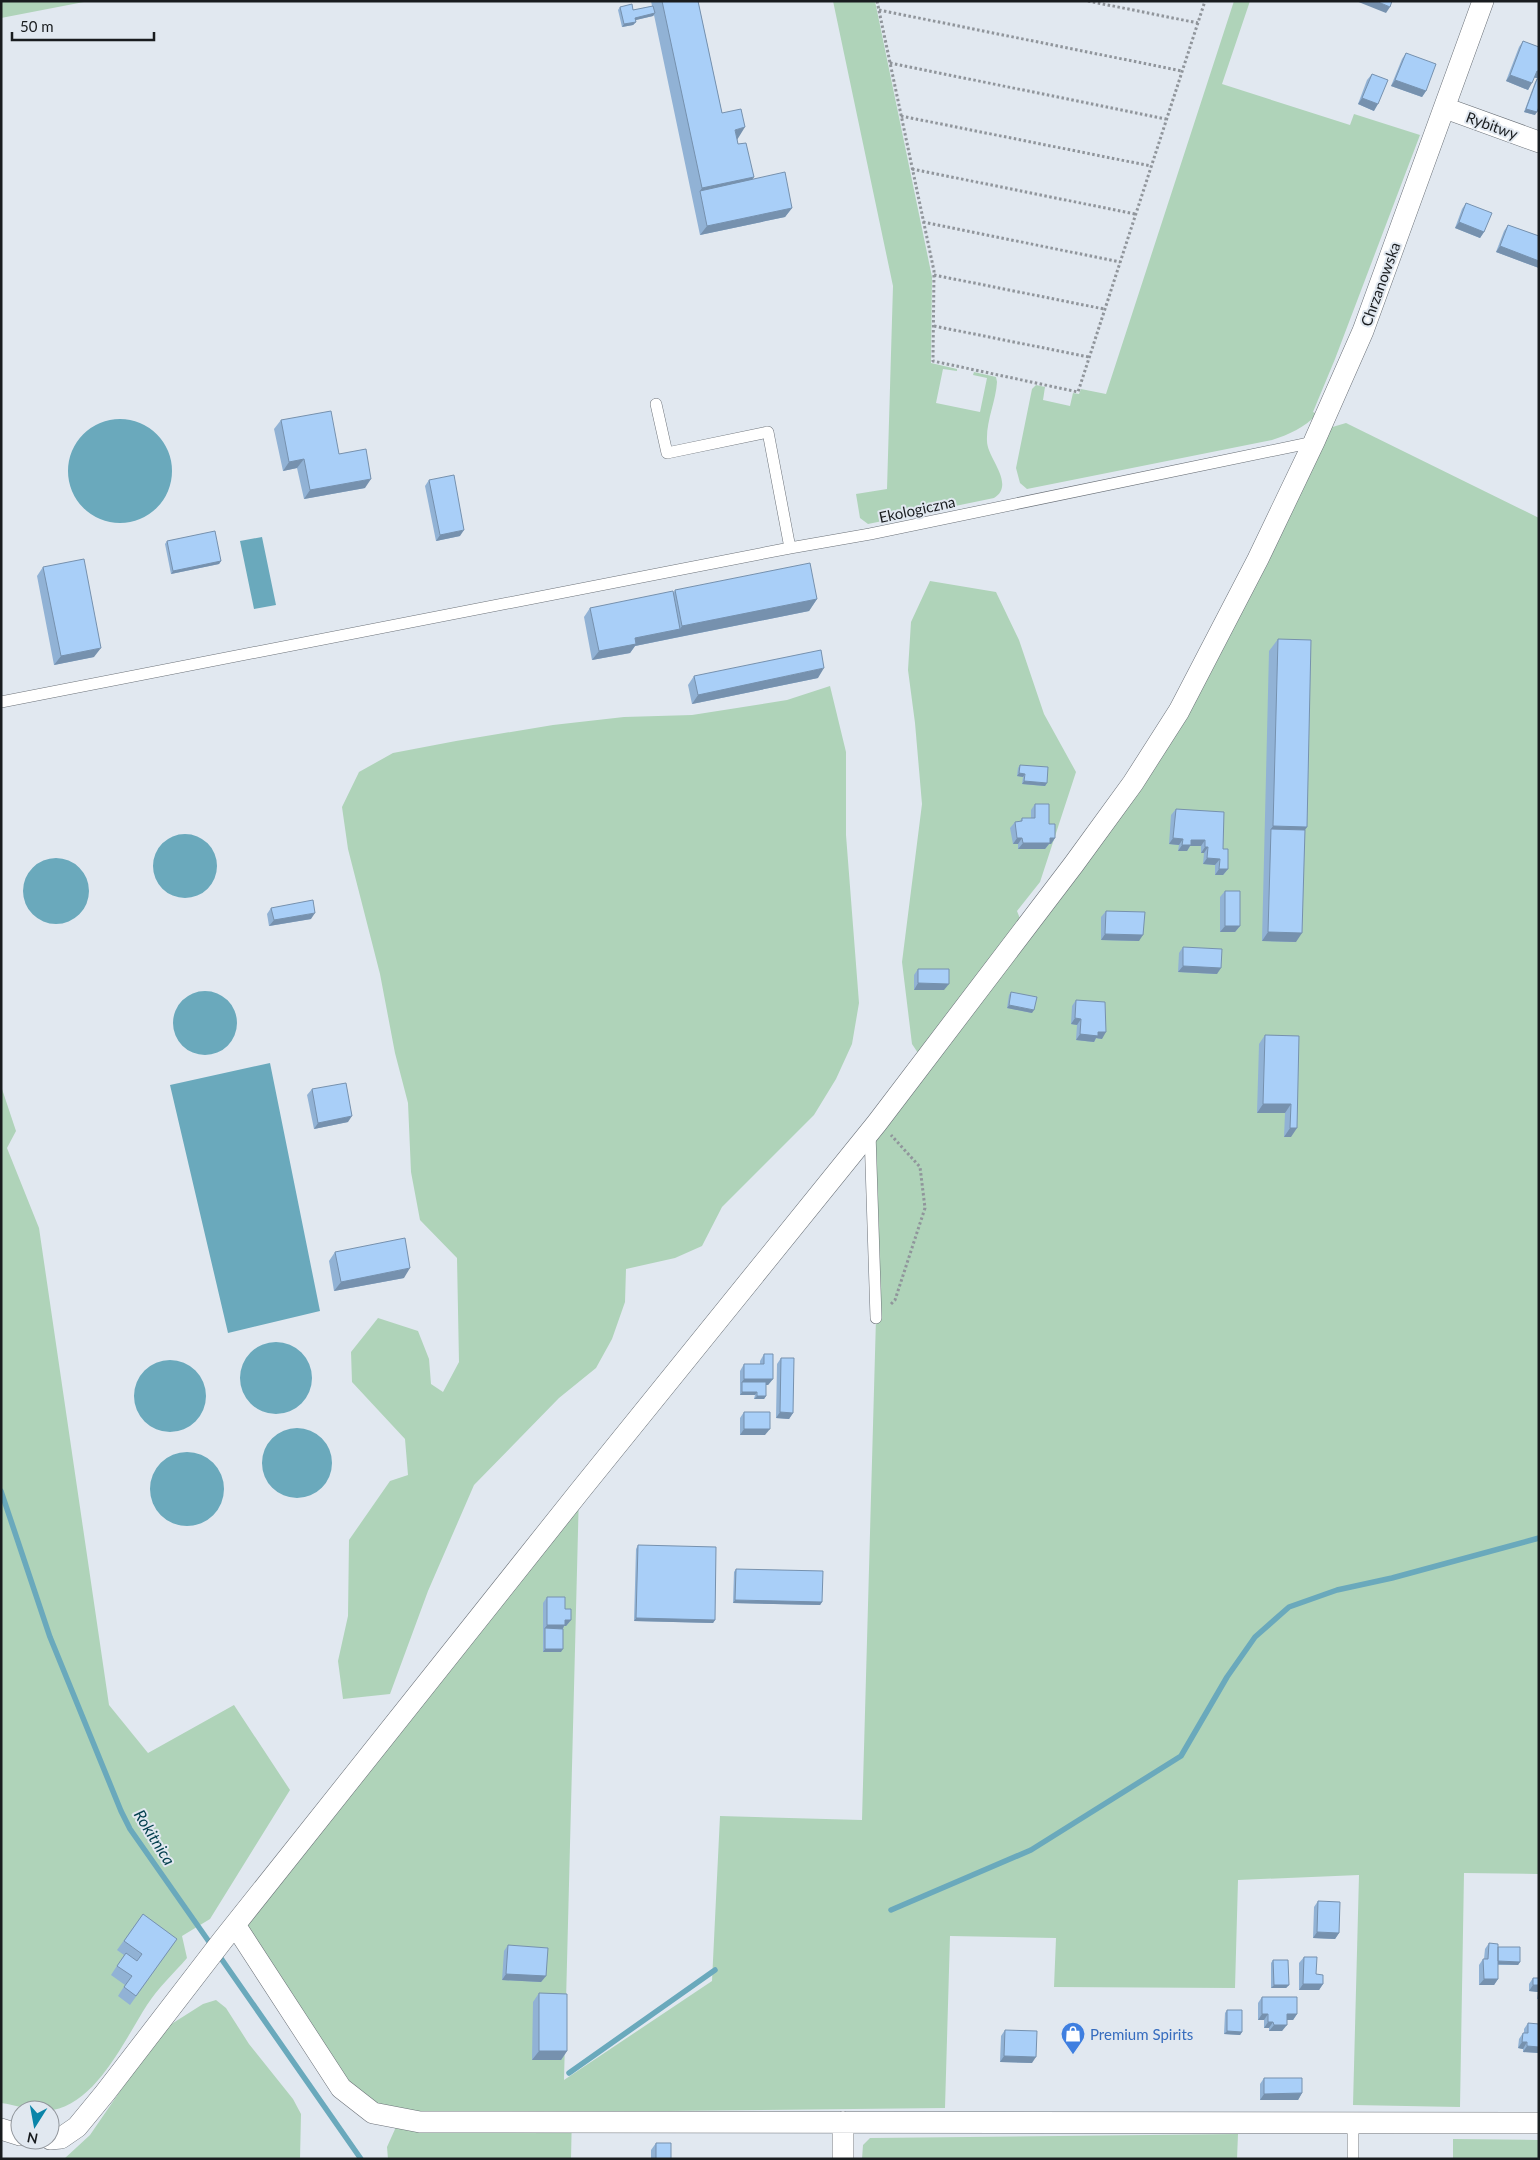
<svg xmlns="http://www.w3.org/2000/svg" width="1540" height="2160" font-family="Lato,sans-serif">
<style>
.green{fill:#afd3b9}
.water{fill:#6aa9bc}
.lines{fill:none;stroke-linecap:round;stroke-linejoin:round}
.stream{stroke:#6aa9bc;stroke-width:5.5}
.service-casing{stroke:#6b7178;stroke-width:12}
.minor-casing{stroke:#6b7178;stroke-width:22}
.path{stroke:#90959b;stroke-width:3;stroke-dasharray:2.5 2.5;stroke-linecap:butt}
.service{stroke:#fff;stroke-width:11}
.minor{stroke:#fff;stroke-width:21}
.wall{fill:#91b2d5}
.shaded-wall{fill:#7691ae}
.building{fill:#a9cff8;stroke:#7691ae}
.labels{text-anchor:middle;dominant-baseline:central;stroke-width:4;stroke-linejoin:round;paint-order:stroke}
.street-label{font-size:15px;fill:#191c1f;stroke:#e1e8f0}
.shop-label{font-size:15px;fill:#366cbe;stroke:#e1e8f0;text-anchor:start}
.water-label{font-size:16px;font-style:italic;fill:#04404e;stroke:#e1e8f0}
</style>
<rect width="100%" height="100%" fill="#e1e8f0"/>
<path class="green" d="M1,1h88l-88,17z
M833,1h42l57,276 -1,86 26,6v2l-14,-2 -7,34 44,9 7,-34 -14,-3 1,-3 22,5 1,5c-1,19 -11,39 -10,59 0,17 29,43 7,57l-126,26 -8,-6 -4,-24 31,-5 6,-203z
M1234,1h16l-28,83 128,41 4,-11 66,21 -85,224 -22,53 4,2c-13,14 -27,20 -45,26l-245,49 -7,-6 -4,-15 16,-79 4,-4 9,2 -2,13 27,6 3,-13 6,1 2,-5 25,5z
M1346,423l193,95v1356l-75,-1 -4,234 -107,-2 6,-230 -121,5 -3,108 -181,-1 2,-49 -106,-2 -5,172 -373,4 -1,47h-183l-1,-12 13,-29 -59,-30 -106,-163 344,-433 -15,588 148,-99 8,-165 142,4 14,-502 -6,-186 54,-70 -12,-18 -10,-82 20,-158 -7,-81 -7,-53 3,-48 19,-41 66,11 23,48 25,74 32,58 -36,110 -23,29 7,18 109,-146 186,-352z
M830,686l16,66v83l13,168 -7,41 -16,35 -22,36 -92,92 -20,39 -27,12 -49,11 -1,33 -13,37 -16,29 -37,30 -85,87 -46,106 -38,103 -47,5 -5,-38 10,-45 1,-76 41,-59 18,-6 -3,-36 -53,-57 -1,-30 27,-34 40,13 11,28 2,25 12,8 16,-30 -2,-104 -37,-38 -9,-48 -3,-69 -13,-50 -15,-79 -32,-125 -6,-42 17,-35 34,-19 63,-12 97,-16 71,-8 68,-2 95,-15z
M1,1086l15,45 -9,17 32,80 70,477 39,48 86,-48 56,85 -80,129 -28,17 5,22c-13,15 -29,30 -40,47 -22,34 -50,97 -94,105 -18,4 -34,-5 -52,-7z
M216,2000l10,8 23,36 44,55 8,15 -1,45h-236l26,-24 72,-105 41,-26z
M1238,2134l-1,25h-375l1,-14 7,-7z
M1453,2139l86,1v19h-86z"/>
<path class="water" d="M68 471a52 52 0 1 1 104 0a52 52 0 1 1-104 0Z
M262,537l14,68 -22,4 -14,-68z
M153 866a32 32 0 1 1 64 0a32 32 0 1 1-64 0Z
M23 891a33 33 0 1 1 66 0a33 33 0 1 1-66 0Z
M173 1023a32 32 0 1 1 64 0a32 32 0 1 1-64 0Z
M270,1063l50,248 -92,22 -58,-248z
M240 1378a36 36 0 1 1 72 0a36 36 0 1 1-72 0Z
M134 1396a36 36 0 1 1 72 0a36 36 0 1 1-72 0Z
M262 1463a35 35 0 1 1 70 0a35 35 0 1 1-70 0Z
M150 1489a37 37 0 1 1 74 0a37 37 0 1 1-74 0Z"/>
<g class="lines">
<path class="stream" d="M1,1491l49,146 71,174 9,18 82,117
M891,1910l140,-60 150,-94 46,-79 28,-40 34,-30 48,-17 55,-12 147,-40
M218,1954l143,205
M569,2073l146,-103"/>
<defs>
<path id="service" d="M656,404l11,49 101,-21 22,116 80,-14 444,-92
M1,702l789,-154
M870,1133l6,185
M1353,2159v-35"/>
<path id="minor" d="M1445,108l94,34
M235,1925l106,163 32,25 47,9 1119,1
M1,2129l19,6
M50,2139l11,-1 16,-11 28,-34 117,-152 357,-449 298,-369 197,-259 59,-81 46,-72 79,-152 56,-117 49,-111 120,-330
M843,2159v-37"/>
</defs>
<use href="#service" class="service-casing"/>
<use href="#minor" class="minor-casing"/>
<path class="path" d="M877,1l57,270 -1,90 145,31 127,-391
M1088,1l110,22
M879,10l303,61
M890,63l276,56
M901,116l250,50
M912,169l223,45
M923,222l197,40
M934,275l170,34
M934,326l155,31
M891,1304l4,-4 30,-92 -5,-41 -29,-32"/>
<use href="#service" class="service"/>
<use href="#minor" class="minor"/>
</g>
<path class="wall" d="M651,1h47l24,112 15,26 1,5 16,33 -2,3 40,28 -7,9 -85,18 -46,-220 -1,1 -18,4 1,2 -3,3 -11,2 -4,-17 2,-3 13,3 19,-4z
M1523,41l16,6v32l-5,-2 -6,13 -22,-9 13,-34z
M1406,53l20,38 -4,6 -31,-11 11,-27z
M1372,74l2,37 -16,-7 9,-24z
M1537,79l-2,36 -11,-3 11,-30z
M1466,203l18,29 -4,6 -25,-10 7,-19z
M1508,225l31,11v32l-43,-16 8,-21z
M281,420l84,68 -61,11 -7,-31 -14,3 -9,-42z
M429,480l31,56 -24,5 -11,-55z
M167,541l54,20 -2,3 -48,10 -6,-30z
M43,567l51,90 -40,8 -17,-89z
M675,590l142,9 -8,12 -174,35 -5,7 -38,7 -8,-43 6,-9 83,-14z
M1278,639l29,188 -2,3 -9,112 -34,-1 7,-290z
M694,676l124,2 -126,26 -4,-19z
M1020,765l27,18 -2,3 -23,-2 1,-7 -6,-1 1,-8z
M1035,804l14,20 6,14 -4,6h-2l-4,5h-27v-5h-5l-3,-16 5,-6 5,-1 2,-3h9v-8z
M1176,809l47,40 5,20 -5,6h-8v-10l-12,-1 1,-11h-3v-7h-11l-3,5h-9l1,-6 -10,-1 2,-29z
M1225,891l15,35 -5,6h-15v-35z
M271,908l40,11 -42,7 -2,-12z
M1106,911l33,30 -38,-1v-23z
M1183,947l34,27 -39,-2 1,-19z
M918,969l26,21h-30v-15z
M1011,992l21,21 -25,-5 2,-13z
M1076,1000l26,39 -6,-1 -2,4 -18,-2 1,-15 -6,-1 1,-18z
M1265,1035l34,1 -8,101h-7l1,-24h-28l2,-69z
M312,1089l36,33 -34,7 -7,-34z
M335,1252l69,26 -70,13 -5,-30z
M764,1354l9,25 -5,6h-2v11l-2,3h-10l1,-4h-15v-24l4,-7h16v-3z
M781,1358l12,55 -4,6 -13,-1 1,-54z
M744,1412l21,23h-25v-17z
M638,1545l77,75 -2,3 -79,-2 2,-72z
M736,1569l86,33 -2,3 -87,-2 1,-31z
M547,1597l18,12 6,11 -5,6h-2l-1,3 -2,23h-18v-49z
M1318,1901l21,32 -4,6 -22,-1 1,-31z
M143,1914l34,25 -47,66 -12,-9 7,-11 -14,-10 13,-20 -7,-5z
M1489,1943l9,4 22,15 -2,3h-20v14l-4,6h-15v-20l4,-6h1l1,-10z
M508,1945l38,31 -5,6 -39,-2 2,-29z
M1304,1957l19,27 -4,6h-20v-27z
M1273,1960l16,25 -3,3h-15v-25z
M1539,1964v35h-2l1,-7 -9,-1v-7l4,-6h5z
M539,1993l28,58 -6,9h-29l1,-58z
M1262,1997l35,17 -4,6h-6l-5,11h-13v-3h-5v-8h-6v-17z
M1227,2010l15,22 -2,3 -16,-1 1,-21z
M1528,2023l11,30 -16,-1v-3l-5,-1 1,-9 4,-6h1v-4z
M1005,2030l27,33 -32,-1 1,-26z
M1264,2078l38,15 -4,7h-38v-16z
M656,2143l15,16h-20v-9z"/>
<path class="shaded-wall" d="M1356,1h20l14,6 -4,6z
M655,13l-2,3 -21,5 3,-3z
M636,22l-3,3 -11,2 2,-3z
M1537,71h2v8l-6,-2z
M1510,75l22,8 -4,7 -22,-9z
M1395,80l31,11 -4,6 -31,-11z
M1362,98l16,6 -4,7 -16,-7z
M1526,109l11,3 -2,3 -11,-3z
M745,127l-8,13 -2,-10z
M754,177l-9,12 -45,2 2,-3z
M792,208l-7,9 -85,18 7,-9z
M1459,222l25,10 -4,6 -25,-10z
M1500,246l39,15v7l-43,-16z
M304,459l-7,9 -14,3 6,-9z
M371,479l-6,9 -61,11 6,-9z
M464,530l-4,6 -24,5 4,-6z
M221,561l-2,3 -48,10 2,-3z
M817,599l-8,12 -135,27 8,-12z
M680,629l-6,9 -39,8 -5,7 -38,7 7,-9 36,-13z
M101,648l-7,9 -40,8 7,-9z
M824,668l-6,10 -126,26 6,-9z
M1019,773l6,1 -2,3 -6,-1z
M1024,781l23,2 -2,3 -23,-2z
M1273,826l34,1 -8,12 -28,-10z
M1017,838h5l-4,6h-5z
M1050,838h5l-4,6h-2l-4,5h-27l5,-6z
M1173,838l10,1 -4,6 -10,-1z
M1191,840h14l-4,6h-11l-3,5h-9l4,-6z
M1205,847h3l-4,6h-3z
M1207,858l13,1 -5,6 -12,-1z
M1219,869h9l-5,6h-8z
M315,913l-4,6 -42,7 5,-6z
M1225,926h15l-5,6h-15z
M1268,932l34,1 -6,9 -34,-1z
M1105,934l38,1 -4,6 -38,-1z
M1183,966l38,2 -4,6 -39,-2z
M918,983l31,1 -5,6h-30z
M1009,1005l25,5 -2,3 -25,-5z
M1075,1018l6,1 -4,6 -6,-1z
M1098,1032h8l-4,7 -6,-1 -2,4 -18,-2 4,-6z
M1263,1104h28l-6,9h-28z
M352,1116l-4,6 -34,7 4,-6z
M1290,1128h7l-6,9h-7z
M410,1268l-6,10 -70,13 7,-9z
M744,1379h29l-5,6h-26v-3l-2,3z
M742,1392h15l-2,3h-15z
M757,1396h9l-2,3h-10z
M780,1412l13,1 -4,6 -13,-1z
M744,1429h26l-5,6h-25z
M735,1600l87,2 -2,3 -87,-2z
M636,1618l79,2 -2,3 -79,-2z
M565,1620h6l-5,6h-2l-3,6 -16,-4 -2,3 4,-6z
M545,1649h18l-2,3h-18z
M1317,1932l22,1 -4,6 -22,-1z
M1496,1961l24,1 -2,3 -25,-1z
M506,1974l40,2 -5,6 -39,-2z
M1484,1979h14l-4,6h-15z
M1303,1984h20l-4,6h-20z
M1274,1985h15l-3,3h-15z
M1533,1985h6v5l-1,2 -9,-1z
M1262,2014h6l-4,6h-6z
M1287,2014h10l-4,6h-11z
M1268,2022h5l-4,6h-5z
M1274,2025h13l-5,6h-13z
M1227,2031l15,1 -2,3 -16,-1z
M1522,2042h5l-4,7 -5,-1z
M1527,2046l12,1v6l-16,-1z
M539,2051h28l-6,9h-29z
M1004,2056l32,1 -4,6 -32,-1z
M1302,2093l-4,7h-38l4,-6z"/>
<path class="building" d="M662,1h36l24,112 19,-4 4,18 -10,3 3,14 8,-1 8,34 -52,11z
M1376,1h16l-2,6z
M632,4l1,6 20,-4 2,7 -20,5 1,4 -12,2 -4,-17z
M1523,41l16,6v24h-2l-5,12 -22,-8z
M1406,53l30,11 -10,27 -31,-11z
M1372,74l16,6 -10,24 -16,-6z
M1537,79h2v28l-2,5 -11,-3z
M785,172l7,36 -85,18 -7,-35z
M1466,203l26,10 -8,19 -25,-10z
M1508,225l31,11v25l-39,-15z
M331,411l8,43 27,-5 5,30 -61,11 -6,-31 -15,3 -8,-42z
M454,475l10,55 -24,5 -11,-55z
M215,531l6,30 -48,10 -6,-30z
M84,559l17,89 -40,8 -18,-89z
M810,563l7,36 -135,27 -7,-36z
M673,591l7,38 -45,9 1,6 -37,7 -9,-43z
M1278,639l33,1 -4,187 -34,-1z
M821,650l3,18 -126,27 -4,-19z
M1020,765l28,2 -1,16 -23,-2 1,-7 -6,-1z
M1035,804h14v20h6v14h-5v5h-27l-1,-5h-5l-2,-16 7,-1v-3h13z
M1176,809l48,3 -1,37h5v20h-9l1,-10 -13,-1 1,-11h-3v-7h-14v5h-9l1,-6 -10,-1z
M1271,829l34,1 -3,103 -34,-1z
M1225,891h15v35h-15z
M313,900l2,13 -41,7 -3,-12z
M1106,911l39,1 -2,23 -38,-1z
M1183,947l39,2 -1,19 -38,-2z
M918,969h31v15l-31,-1z
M1011,992l26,5 -3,13 -25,-5z
M1076,1000l29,2 1,30h-8v4l-18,-2 1,-15 -6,-1z
M1265,1035l34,1 -2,92h-7l1,-24h-28z
M346,1083l6,33 -34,7 -6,-34z
M405,1238l5,30 -69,14 -6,-30z
M764,1354h9v25h-29v-15h20z
M781,1358h13l-1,55 -13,-1z
M742,1382h24v14h-9v-4h-15z
M744,1412h26v17h-26z
M638,1545l78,2 -1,73 -79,-2z
M736,1569l87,2 -1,31 -87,-2z
M547,1597h18v12h6v11h-6v5h-18z
M545,1628l18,1v20h-18z
M1318,1901l22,1 -1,31 -22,-1z
M143,1914l34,25 -41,57 -12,-9 8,-11 -15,-10 9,-13 11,8 5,-7 -18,-13z
M1489,1943l9,1v35h-14l-1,-20h5z
M508,1945l40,3 -2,28 -40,-2z
M1498,1947h22v15l-22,-1z
M1304,1957h13l-1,17 7,1v9h-20z
M1273,1960h15l1,25h-15z
M1533,1978h6v7h-6z
M539,1993l28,1v57h-28z
M1262,1997h35v17h-10v11h-13l-1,-3h-5v-8h-6z
M1227,2010h15v22l-15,-1z
M1528,2023l11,1v23l-12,-1v-4h-5l1,-9h5z
M1005,2030l32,1 -1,26 -32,-1z
M1264,2078h38v15l-38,1z
M656,2143h15v16h-15z"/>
<defs>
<symbol id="shop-pin" viewBox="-11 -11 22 30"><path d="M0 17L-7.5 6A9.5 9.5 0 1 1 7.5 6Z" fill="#3f7fe0" stroke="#e1e8f0"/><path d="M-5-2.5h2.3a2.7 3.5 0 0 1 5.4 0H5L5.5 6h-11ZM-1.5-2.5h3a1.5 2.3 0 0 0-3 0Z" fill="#fff"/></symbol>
</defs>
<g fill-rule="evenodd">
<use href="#shop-pin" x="1059" y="2020" width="28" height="38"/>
</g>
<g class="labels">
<g class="street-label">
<text transform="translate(1492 125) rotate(20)">Rybitwy</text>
<text transform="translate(1380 284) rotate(-70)">Chrzanowska</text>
<text transform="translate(917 509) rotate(-12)">Ekologiczna</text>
</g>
<g class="shop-label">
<text x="1090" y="2034">Premium Spirits</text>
</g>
<g class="water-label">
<text transform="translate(155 1837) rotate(58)">Rokitnica</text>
</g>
</g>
<rect width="1540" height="2160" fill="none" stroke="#191c1f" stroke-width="5"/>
<g transform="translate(35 2125) rotate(191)"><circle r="24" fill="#e1e8f0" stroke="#91969c"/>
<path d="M0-4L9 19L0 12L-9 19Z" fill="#0a85a9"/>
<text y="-8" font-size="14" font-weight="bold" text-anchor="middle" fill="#191c1f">N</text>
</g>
<path d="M12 32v8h142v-8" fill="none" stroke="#191c1f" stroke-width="2.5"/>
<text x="20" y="32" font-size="15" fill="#191c1f" stroke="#e1e8f0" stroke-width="4" paint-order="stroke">50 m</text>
</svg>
